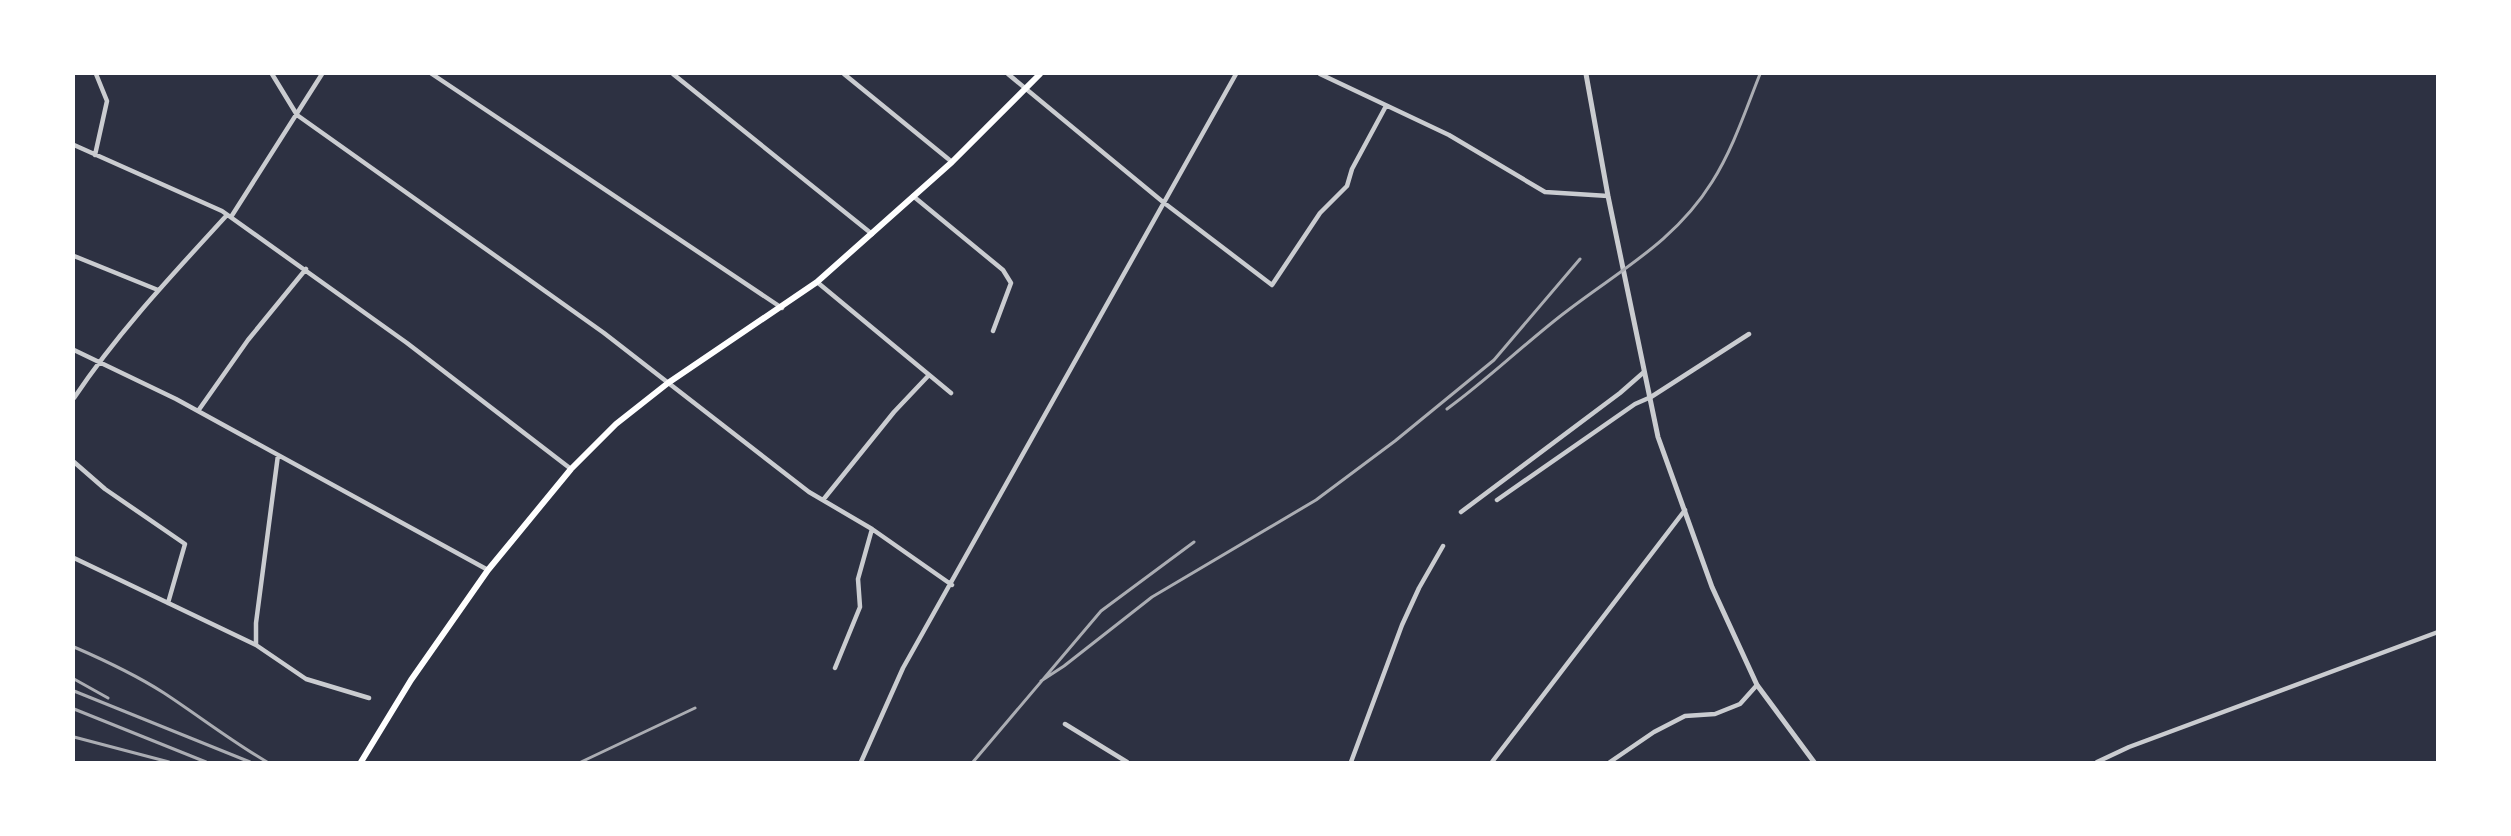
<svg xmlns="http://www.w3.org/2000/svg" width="2511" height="836" font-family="Montserrat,sans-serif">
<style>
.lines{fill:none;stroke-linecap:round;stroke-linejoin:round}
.minor{stroke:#caccd0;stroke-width:4.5}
.tertiary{stroke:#caccd0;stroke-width:5}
.secondary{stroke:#fff;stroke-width:6}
.rail{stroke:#abadb3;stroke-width:3}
</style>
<rect width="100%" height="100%" fill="#2d3142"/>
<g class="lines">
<path class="minor" d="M272,74l25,41 307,218 205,159 63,37 80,56
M432,74l350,234
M673,74l199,160
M844,74l108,88
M1008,74l155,128 109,83 48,-72 27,-27 5,-17 34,-63
M1320,74l129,61 96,57 63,4
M74,145l148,66 185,132 164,126
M95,155l12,-54 -11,-27
M913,196l90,74 8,13 -18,48
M231,217l91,-143
M74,256l84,34
M817,282l134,111
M74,350l102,49 312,171
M74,398c44,-66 99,-124 153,-183
M198,411l50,-71 58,-71
M74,462l31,27 80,55 -17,59
M823,500l71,-88 35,-37
M1497,500l138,-96 16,-7 98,-63
M1461,512l159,-119 24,-21
M74,558l182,87 50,34 63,19
M256,645v-22l22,-168
M835,668l25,-61 -2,-28 14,-50
M1065,724l62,38
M861,762l42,-94 333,-594
M1351,762l51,-137 17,-37 24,-42
M1492,762l193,-252
M1610,762l44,-30 31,-16 30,-2 25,-10 17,-19
M2097,762l32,-15 309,-115"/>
<path class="tertiary" d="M1586,74l22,122 50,241 54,150 45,98 57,77"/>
<path class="secondary" d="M361,762l50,-82 77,-110 83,-101 45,-45 52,-41 149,-101 135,-120 88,-88"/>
<path class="rail" d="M1447,409c40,-29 76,-64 116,-95 55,-43 111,-71 149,-132 21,-33 34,-73 48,-108
M74,647c30,13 62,28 90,46 35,23 67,48 103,69
M74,679l34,19
M1041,681l23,-15 88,-69 164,-97 79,-59 99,-81 86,-101
M74,691l176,71
M74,709l132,53
M74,737l95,25
M581,762l114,-54
M973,762l128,-151 93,-69"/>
</g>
<rect width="2511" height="836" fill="none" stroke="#ffffff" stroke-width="150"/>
</svg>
